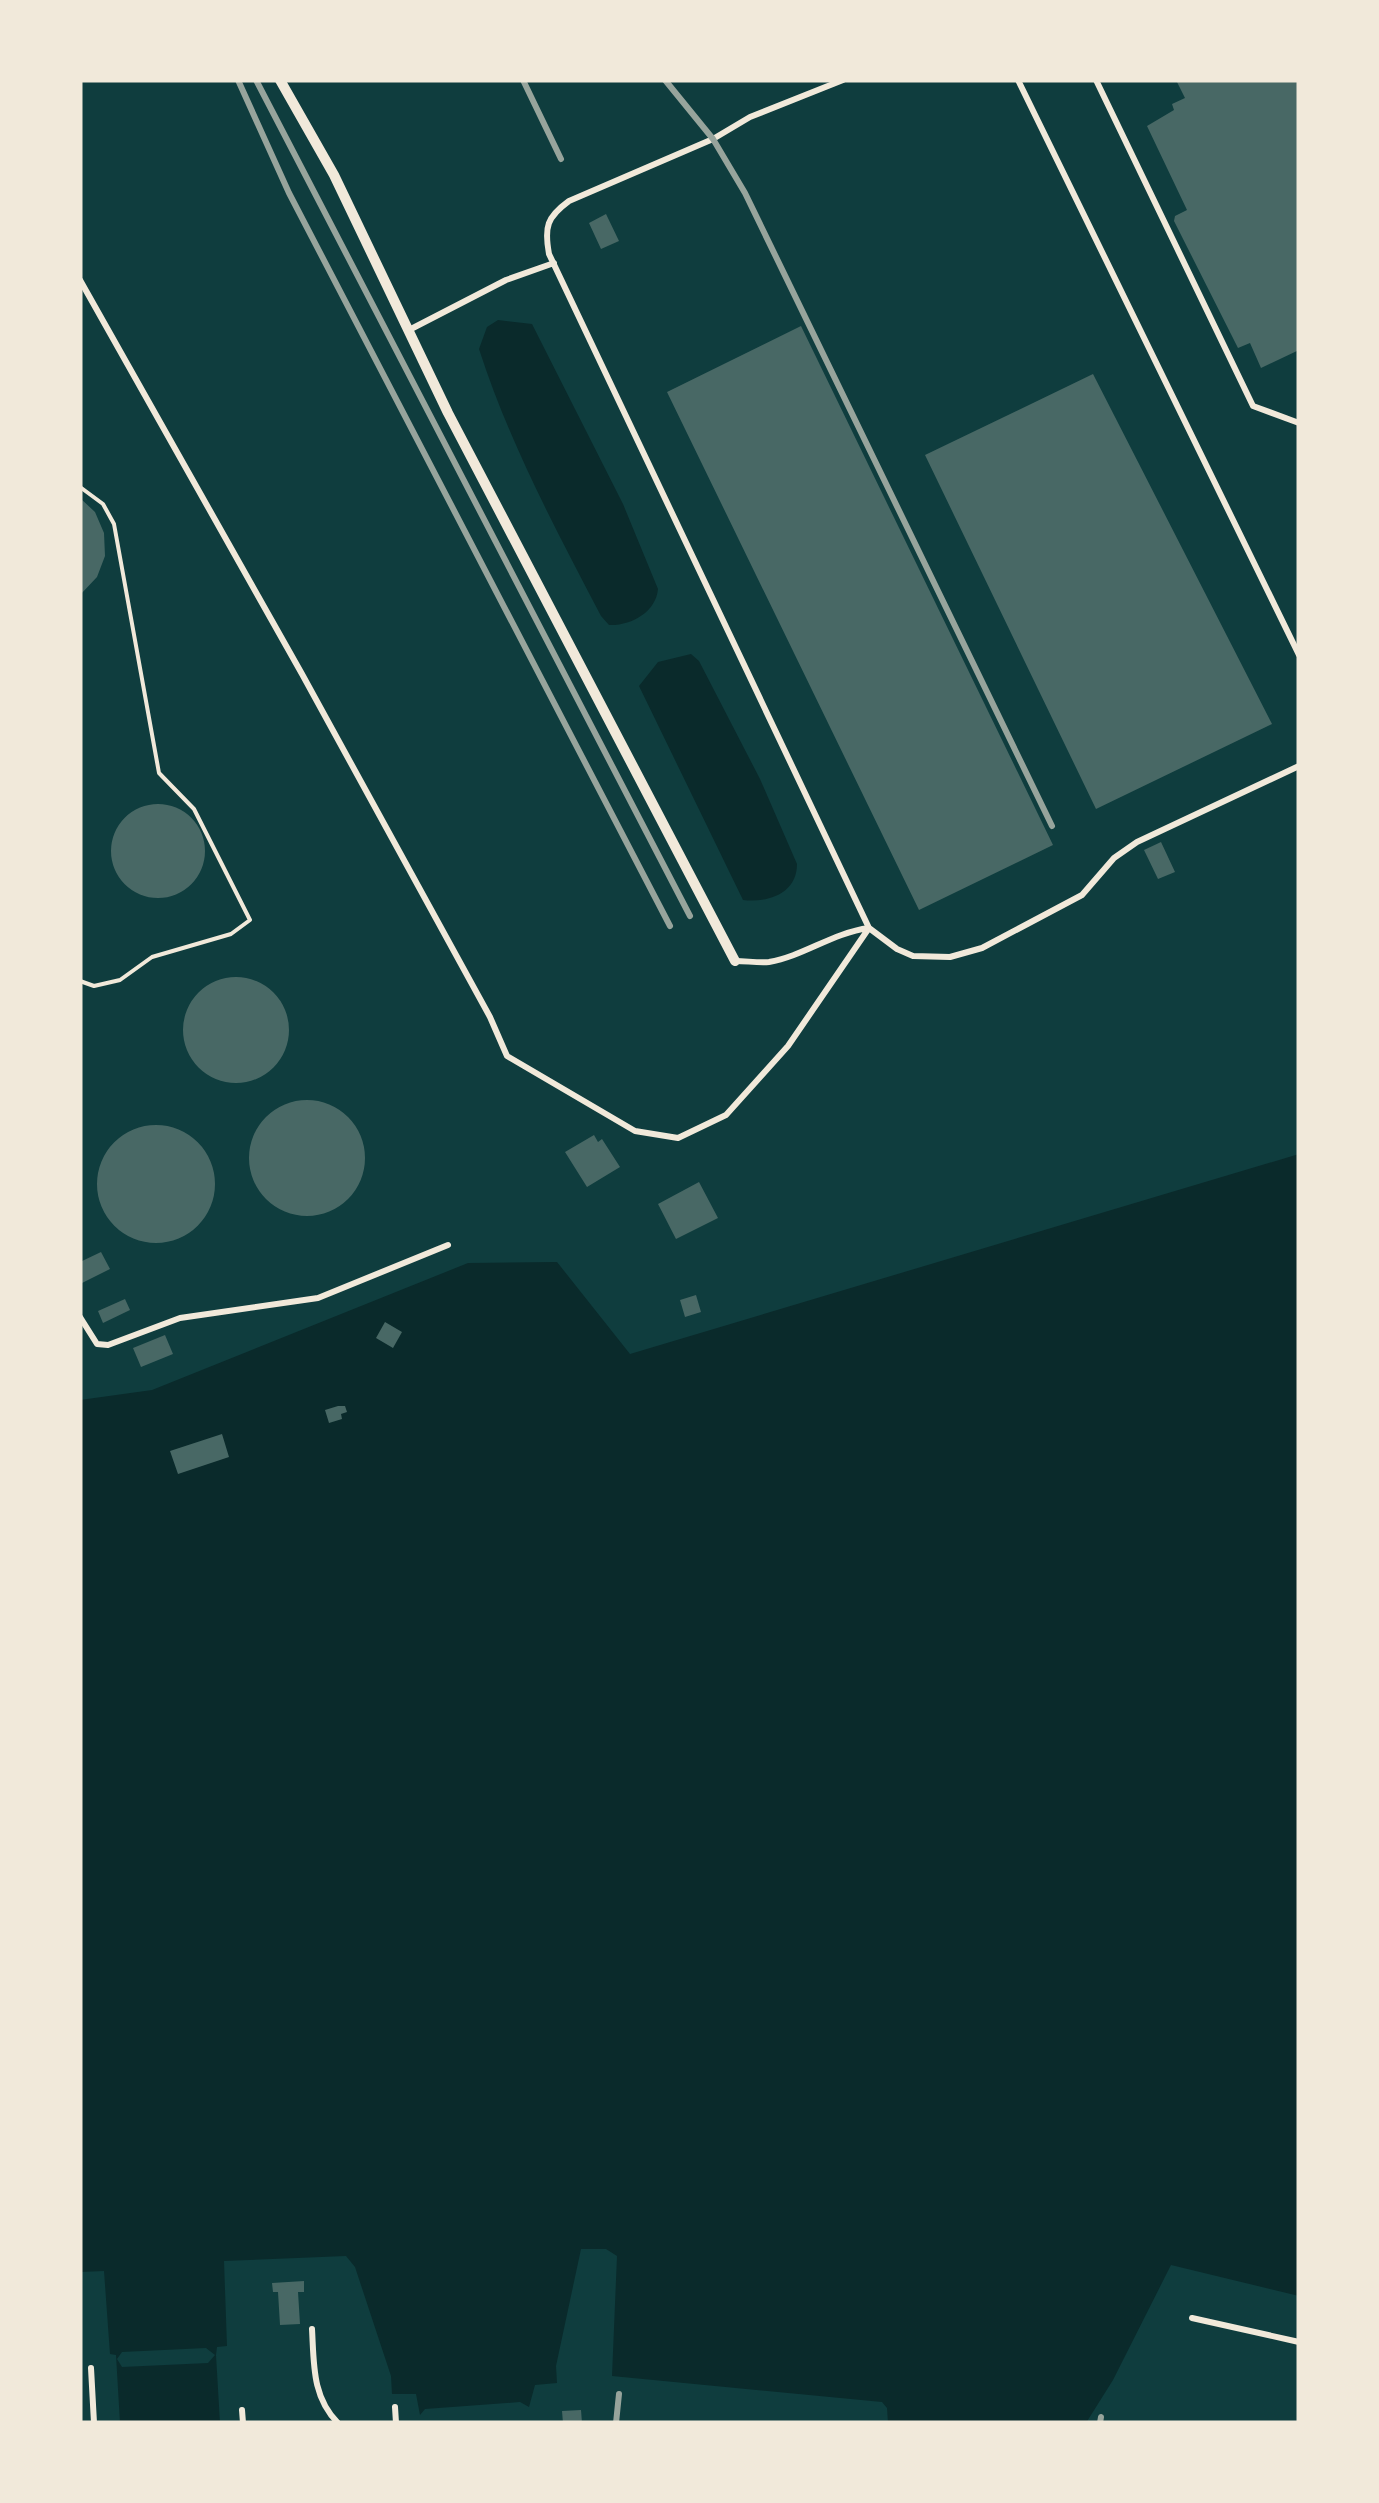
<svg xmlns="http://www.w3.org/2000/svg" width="1379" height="2503" font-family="Mulish,sans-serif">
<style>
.water{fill:#0a2a2b;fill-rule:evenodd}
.building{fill:#486865}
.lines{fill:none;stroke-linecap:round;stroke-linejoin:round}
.path{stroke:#f1e9da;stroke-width:4}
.service{stroke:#f1e9da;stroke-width:6}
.minor{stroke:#f1e9da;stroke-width:10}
.rail{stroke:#97a49c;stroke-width:6}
</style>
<rect width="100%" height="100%" fill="#0f3d3e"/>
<path class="water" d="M498,320l34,4 91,180 35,85c-2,23 -27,37 -49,36l-8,-9c-45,-86 -92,-174 -122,-267l8,-22z
M691,654l8,7 61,118 37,85c0,29 -28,39 -54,36l-104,-214 19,-24z
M1299,1154v1142l-128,-31 -58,115 -27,43h-198l-1,-15 -5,-6 -270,-26 5,-120 -11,-7h-25l-25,117 1,17 -22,2 -6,22 -9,-5 -95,7 -5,6 -4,-21h-24l-1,-18 -36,-109 -9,-11 -122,5 3,85 -10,1 -1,8 4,68h-100l-4,-68 -6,-1 -6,-83 -24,1v-872l72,-10 316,-127 89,-1 73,92zM206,2348l9,7 -7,8 -86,4 -5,-8 5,-7z"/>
<path class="building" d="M1176,80h123v270l-38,18 -11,-25 -12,5 -64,-127 1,-5 12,-6 -40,-84 27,-16 -2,-6 13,-6z
M606,214l13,27 -18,8 -12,-26z
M801,326l252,519 -134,65 -252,-518z
M1093,374l179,350 -176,85 -171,-354z
M80,498l15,14 9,21 1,23 -8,21 -17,18z
M111 851a47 47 0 1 1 94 0a47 47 0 1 1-94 0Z
M1161,842l14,30 -17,7 -14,-29z
M183 1030a53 53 0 1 1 106 0a53 53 0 1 1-106 0Z
M249 1158a58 58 0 1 1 116 0a58 58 0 1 1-116 0Z
M97 1184a59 59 0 1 1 118 0a59 59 0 1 1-118 0Z
M594,1135l4,7 4,-3 18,28 -33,20 -22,-35z
M699,1182l19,36 -42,21 -18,-35z
M101,1252l9,17 -28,14 -2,-21z
M696,1295l5,17 -16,5 -5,-17z
M125,1299l5,11 -27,13 -5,-12z
M385,1322l17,10 -9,16 -17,-10z
M165,1335l8,19 -32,13 -8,-19z
M338,1406h7l2,6 -6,2 1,5 -13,4 -4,-13z
M222,1434l7,23 -51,17 -8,-23z
M304,2281v11h-6l2,32 -20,1 -2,-33h-5l-1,-9z
M581,2410l1,13h-19l-1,-12z"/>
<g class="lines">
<path class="path" d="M80,487l23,17 11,20 45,249 35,36 56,111 -19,14 -79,23 -32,23 -26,6 -14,-5"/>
<path class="service" d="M1018,80l281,575
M1096,80l157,326 46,17
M80,280l222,394 188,343 17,39 128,75 43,7 48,-23 62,-69 81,-118 -320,-674c-5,-27 -2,-37 20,-53l144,-62 37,-22 93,-37
M409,330l97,-50 48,-17
M736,961c10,0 23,2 33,1 35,-6 63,-29 100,-34l28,21 16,7 37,1 32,-9 100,-53 32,-37 23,-16 162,-76
M80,1317l17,27 11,1 72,-27 138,-20 130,-53
M1192,2318l107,24
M312,2329c2,35 0,68 26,94
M91,2368l3,55
M395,2407l1,16
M242,2410l1,13"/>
<path class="minor" d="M280,80l54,95 114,238 287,548"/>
<path class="rail" d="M238,80l51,113 381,733
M256,80l434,836
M523,80l38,79
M665,80l48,59 32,54 307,633
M616,2423l3,-29
M1100,2423l1,-6"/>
</g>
<rect width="1379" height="2503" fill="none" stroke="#f1e9da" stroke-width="165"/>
</svg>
